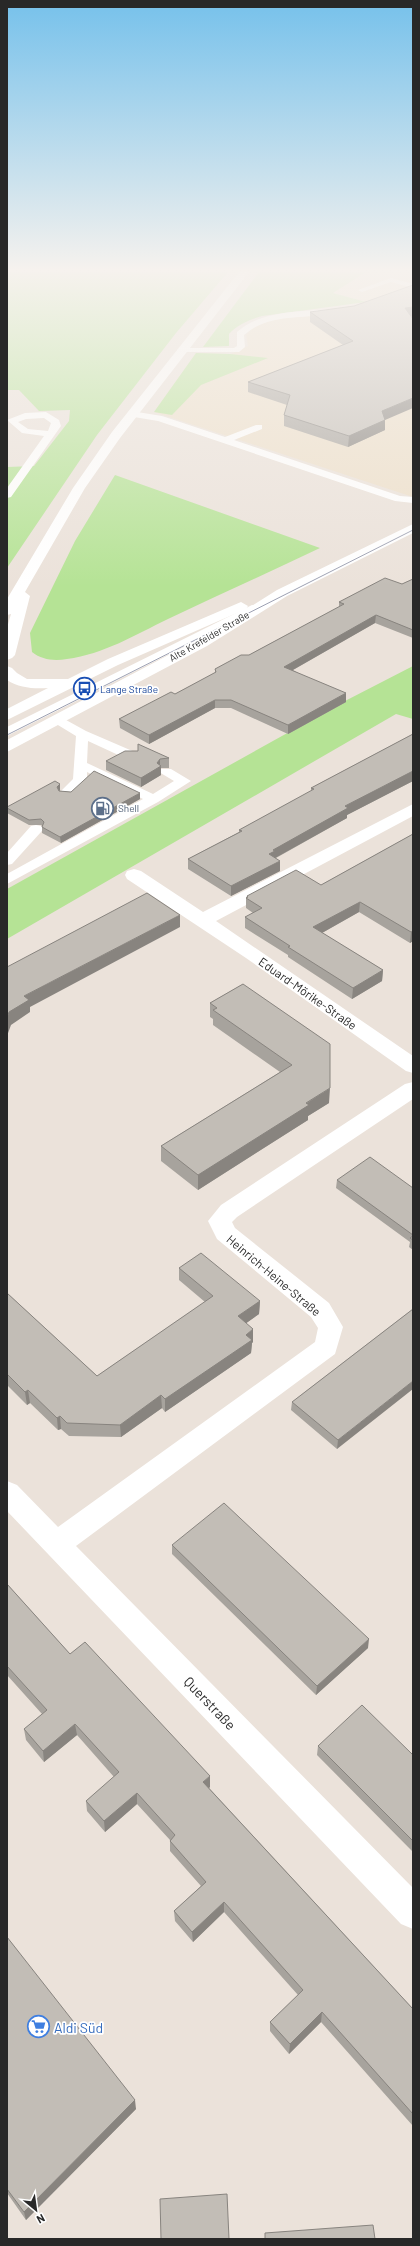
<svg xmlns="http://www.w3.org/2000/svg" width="420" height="2246" font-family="Barlow,sans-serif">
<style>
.education{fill:#eddfc9}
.green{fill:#b5e395}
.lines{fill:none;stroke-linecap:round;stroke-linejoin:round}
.lane{fill:#fff;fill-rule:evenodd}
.street{fill:#fff;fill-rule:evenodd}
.secondary{fill:#fff;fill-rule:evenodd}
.tram{stroke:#9da1b3;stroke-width:1}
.wall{fill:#a7a39d}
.shaded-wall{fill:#88847f}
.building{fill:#c2bdb6;stroke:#88847f}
.labels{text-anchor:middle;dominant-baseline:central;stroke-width:3.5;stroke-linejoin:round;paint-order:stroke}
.far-street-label{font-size:10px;fill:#282828;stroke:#fff}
.far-transit-label{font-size:10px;fill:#164399;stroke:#fff;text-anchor:start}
.far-service-label{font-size:10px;fill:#4e5e75;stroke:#fff;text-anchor:start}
.street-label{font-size:12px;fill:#282828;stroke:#fff}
.near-street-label{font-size:14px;fill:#282828;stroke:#fff}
.near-shop-label{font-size:14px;fill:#366cbe;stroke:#fff;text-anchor:start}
</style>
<rect width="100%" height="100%" fill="#ebe2da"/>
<path class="education" d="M366,272h47v42l-81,-21z
M305,316h108v181l-259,-85 42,-59 34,1 18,-8 -2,-11 10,-10 22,-6z"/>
<path class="green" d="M7,272h221l-52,61 -79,102 -90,133v-101l27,-1 35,-45 1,-11 -31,1 -20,-21h-12z
M259,272h107l-33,21 33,9 -104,14c-13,4 -24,8 -33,18v12l-26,1z
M196,353l34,1 38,4 -67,27 -29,30 -18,-3z
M115,475l205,73c-50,24 -101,47 -152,71 -33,16 -64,35 -101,40 -13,2 -25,1 -35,-7l-2,-19 45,-92z
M413,666v53l-17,-5 -389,225v-50l338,-188z"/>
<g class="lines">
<path class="lane" d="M391,278l22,6v4l-22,-6 -29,10 -4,-2z
M332,309l4,2 -1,2c-31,7 -65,-1 -91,22l1,12 -6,5h-58l-4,-2 4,-2h53l3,-2v-14c25,-22 63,-20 95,-23z
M131,411l31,5 63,21 31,-12h6v4l-28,11 166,56 13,1v6l-18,-2 -237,-80 -30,-5v-4z
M46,412l13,8 2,6 -50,71 -4,1v-10l37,-52 -22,-3 -15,-13 18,-7zM44,418l7,5 -3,8 -20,-2 -10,-7 8,-3z
M252,605l4,1 2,2 -2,2 -249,126v-9z
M57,715l29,16 51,22 1,3 -1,3h-10l-39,-18 -1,22 66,31 21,-13 -15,-9 2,-3h10l20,12 -33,21 -151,82v-10l136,-75 -56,-27v8l-16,16h-10l-2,-3 14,-14 3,-43 -23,-14 -2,-3z
M36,825l5,1 2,3 -2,3 -29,32 -5,1v-12l24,-27z"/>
<path class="street" d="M413,804v12l-197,105 197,135v17l-7,-2 -160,-113 -119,-79 -2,-4 2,-4 7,-2 7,2 62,41z
M413,1082v17l-176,118 -5,5 3,6 94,75 14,24 -8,27 -259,192 337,342v41l-12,-5 -394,-413v-30l10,4 41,42 257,-185 3,-14 -7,-11 -94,-78 -9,-18 13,-16 184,-121z"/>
<path class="secondary" d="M239,272h10l-129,166 -35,50 -60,104 5,4 -15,59 -3,3 -5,2v-32l4,-14 -4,1v-16l66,-111 39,-56z
M413,524v9l-126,63 -80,50 -200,106v-12l190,-100 80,-50z
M241,602l7,4 -2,3 -128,56 -111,55v-11l41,-21c-14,1 -29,0 -41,-8v-14l5,2 5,5 10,6h41l40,-20z"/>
<path class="tram" d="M7,735l406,-205"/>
</g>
<path class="wall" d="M310,312l101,5 -26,103v10l-37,17 -64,-21v-11l3,-10 -39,-13v-10l95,-37 -33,-23z
M413,579v59l-38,-15 -82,47 53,32 -58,32 -57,-26h-16l-66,36 -29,-16 -1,-9 56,-25 40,-21v-4l34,-14 90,-48v-5l63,-18z
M413,734v47l-66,34v3l-71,40 4,13 -49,25 -43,-27v-10l51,-27v-2l72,-39v-3z
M169,758v10h-8v7l-20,12 -35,-17v-9z
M60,790l-1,1 81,8 -79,44 -19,-10v-7l-1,-1h-12l-22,-12v-6z
M413,834v107l-3,2 -51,-31 -37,21 61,37 -1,11 -30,18 -64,-42v-2l-43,-27v-11l8,-4 -7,-5v-10l1,-2 74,-11z
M243,984l86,119 -21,13v4l-110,70 -37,-29v-15l119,-74 -67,-47v-6l-3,-2v-14z
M337,1180l76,8v62l-4,-3 1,-5 -74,-54z
M179,1268l81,33 -1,13 -13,9 7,19 -1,1 -1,10 -86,59 -3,-4 -41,29 -52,-1 -8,-7 -3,1 -28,-27 -3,2 -20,-20v-92l90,83 108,-74 -26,-22z
M413,1309l-76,140 -46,-39 1,-8z
M172,1545l196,103 -52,47 -144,-141z
M7,1584l63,70 140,133 -1,1 204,221v117l-92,-104 -32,32 -19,-23v-9l28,-27 -74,-83 -31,30 -18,-21 -1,-10 27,-25 -31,-35v-11l-33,-36 -32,28 -18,-21 -1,-10 28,-24 -37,-42 -33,27 -18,-22 -2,-11 18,-15 -35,-39z
M318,1746l95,9v97l-96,-97z
M7,1937l129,172 -110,111 -19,-27z"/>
<path class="shaded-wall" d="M413,307v9l-9,2 1,-10z
M413,398v10l-28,12v10l-37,17 1,-11 33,-25z
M376,615l-1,8 -91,52v-8z
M346,693v9l-58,32v-9z
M215,700v8l-66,36v-9z
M160,759v8l1,-1v9l-20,12v-9l16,-15z
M413,771v10l-66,34v3l-72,40 -6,-4 4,-4 72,-44z
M60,784v6l-2,3 -1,-6z
M140,793v6l-79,44 -1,-6z
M280,861v10l-49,25v-10z
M360,902l-1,10 -46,26v-11z
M180,915v12l-150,80v5l-19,13 -4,11v-17l2,-7 15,-16z
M413,931v10l-3,2 1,-11z
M383,970l-1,11 -30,18 1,-11z
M330,1088l-1,15 -21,13v4l-110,70v-15z
M260,1301l-1,13 -21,15v-13z
M253,1329v13l-1,1 -1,10 -86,59v-13l81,-64z
M413,1381v8l-76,60 1,-9z
M28,1390l2,13 -3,2 -2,-13z
M161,1395l1,13 -41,29 -1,-12z
M60,1416l1,13 -3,1 -1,-12z
M369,1639l-1,9 -52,47 1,-9z
M75,1724l2,11 -33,27 -1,-11z
M210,1776v11l-7,6v-11z
M137,1793v11l-32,28 -1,-11z
M224,1902v10l-31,30 -1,-10z
M322,2012l-1,10 -32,32 1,-10z
M135,2100l1,9 -110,111 -2,-8z"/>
<path class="building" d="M413,285v22l-8,1 8,11v79l-31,13 3,9 -36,16 -65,-21 6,-20 -42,-13 105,-41 -43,-29 44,-6z
M385,578l17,6 11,-5v51l-37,-15 -92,52 62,26 -58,32 -57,-25h-16l-66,35 -30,-16 52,-27 4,2 41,-22 -1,-3 26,-14h8l95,-51 -5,-2z
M413,734v37l-68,35 3,2 -75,42 2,1 -6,3 11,7 -49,25 -43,-27 54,-28 -3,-1 75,-41 -3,-1z
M138,744l31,14 -9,1 -3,4 4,3 -20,12 -35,-17 19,-10h13z
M94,771l46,22 -80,44 -18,-10 2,-5 -3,-3 -12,1 -22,-12v-1l48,-26 5,3 -3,3 2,4 12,1z
M413,834v97l-2,1 -51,-30 -47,25 70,43 -30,18 -65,-41 2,-1 -45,-29 17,-9 -16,-10 2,-1 -1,-1 49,-26 25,15z
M147,893l33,22 -156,81 5,4 -20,12 -2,7v-52z
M243,984l87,60v44l-24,15 3,2 -111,70 -37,-29 131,-81 -79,-55 4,-2 -7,-5z
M370,1157l43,31v47l-76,-55z
M413,1236v4l-3,-2z
M201,1253l59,48 -22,15 15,13 -7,6 6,5 -87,59 -4,-4 -41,30 -53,-2 -7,-7 -3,2 -29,-28 -3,2 -18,-18v-81l90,83 116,-80 -34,-28z
M413,1309v72l-75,59 -46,-38z
M224,1503l145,136 -52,47 -145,-141z
M7,1584l63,70 15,-12 125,134 -7,6 210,227v105l-91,-102 -32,32 -20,-22 33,-32 -79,-88 -32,30 -18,-21 32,-29 -36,-41 5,-6 -38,-42 -33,28 -18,-20 33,-29 -44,-48 -32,27 -19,-22 23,-19 -40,-44z
M362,1705l51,50v86l-95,-95z
M7,1937l128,163 -111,112 -17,-23z
M227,2194l2,45h-68l-1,-40z
M373,2225l2,14h-110v-6z"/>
<linearGradient id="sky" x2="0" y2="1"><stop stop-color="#76c1eb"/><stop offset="0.46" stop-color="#f6f2ee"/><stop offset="1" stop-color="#f6f2ee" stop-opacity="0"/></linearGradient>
<rect width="420" height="586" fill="url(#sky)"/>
<defs>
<symbol id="bus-ring" viewBox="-11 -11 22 22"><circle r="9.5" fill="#fff" stroke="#1a4fb4" stroke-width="1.5"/><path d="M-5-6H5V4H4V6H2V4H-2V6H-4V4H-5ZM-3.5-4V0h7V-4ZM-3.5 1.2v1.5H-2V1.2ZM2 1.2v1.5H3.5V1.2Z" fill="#1a4fb4"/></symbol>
<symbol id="fuel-ring" viewBox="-11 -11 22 22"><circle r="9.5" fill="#fff" stroke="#5c6f8a" stroke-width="1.5"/><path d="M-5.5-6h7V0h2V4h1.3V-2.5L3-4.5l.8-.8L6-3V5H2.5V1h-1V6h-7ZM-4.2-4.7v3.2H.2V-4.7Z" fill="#5c6f8a"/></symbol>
<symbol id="supermarket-ring" viewBox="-11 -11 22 22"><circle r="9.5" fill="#fff" stroke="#3f7fe0" stroke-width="1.5"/><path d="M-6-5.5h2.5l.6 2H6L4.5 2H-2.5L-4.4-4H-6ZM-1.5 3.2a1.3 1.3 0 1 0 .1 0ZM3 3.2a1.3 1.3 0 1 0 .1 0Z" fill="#3f7fe0"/></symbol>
</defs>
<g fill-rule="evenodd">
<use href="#bus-ring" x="72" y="676" width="25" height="25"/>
<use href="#fuel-ring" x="90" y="796" width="25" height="25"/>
<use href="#supermarket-ring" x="26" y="2014" width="25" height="25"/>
</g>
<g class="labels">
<g class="far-street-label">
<text transform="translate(209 636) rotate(-30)">Alte Krefelder Straße</text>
</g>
<g class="far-transit-label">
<text x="100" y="689">Lange Straße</text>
</g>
<g class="far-service-label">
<text x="118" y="808">Shell</text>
</g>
<g class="street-label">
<text transform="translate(308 993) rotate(35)">Eduard-Mörike-Straße</text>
<text transform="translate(274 1275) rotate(40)">Heinrich-Heine-Straße</text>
</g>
<g class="near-street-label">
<text transform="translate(210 1703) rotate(46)">Querstraße</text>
</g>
<g class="near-shop-label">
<text x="54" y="2027">Aldi Süd</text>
</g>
</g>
<rect width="420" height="2246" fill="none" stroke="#282828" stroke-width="16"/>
<g transform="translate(36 2210) rotate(151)" stroke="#ffffff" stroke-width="3" paint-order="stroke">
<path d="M0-3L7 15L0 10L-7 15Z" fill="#282828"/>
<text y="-6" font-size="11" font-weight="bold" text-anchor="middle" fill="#282828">N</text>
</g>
</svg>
